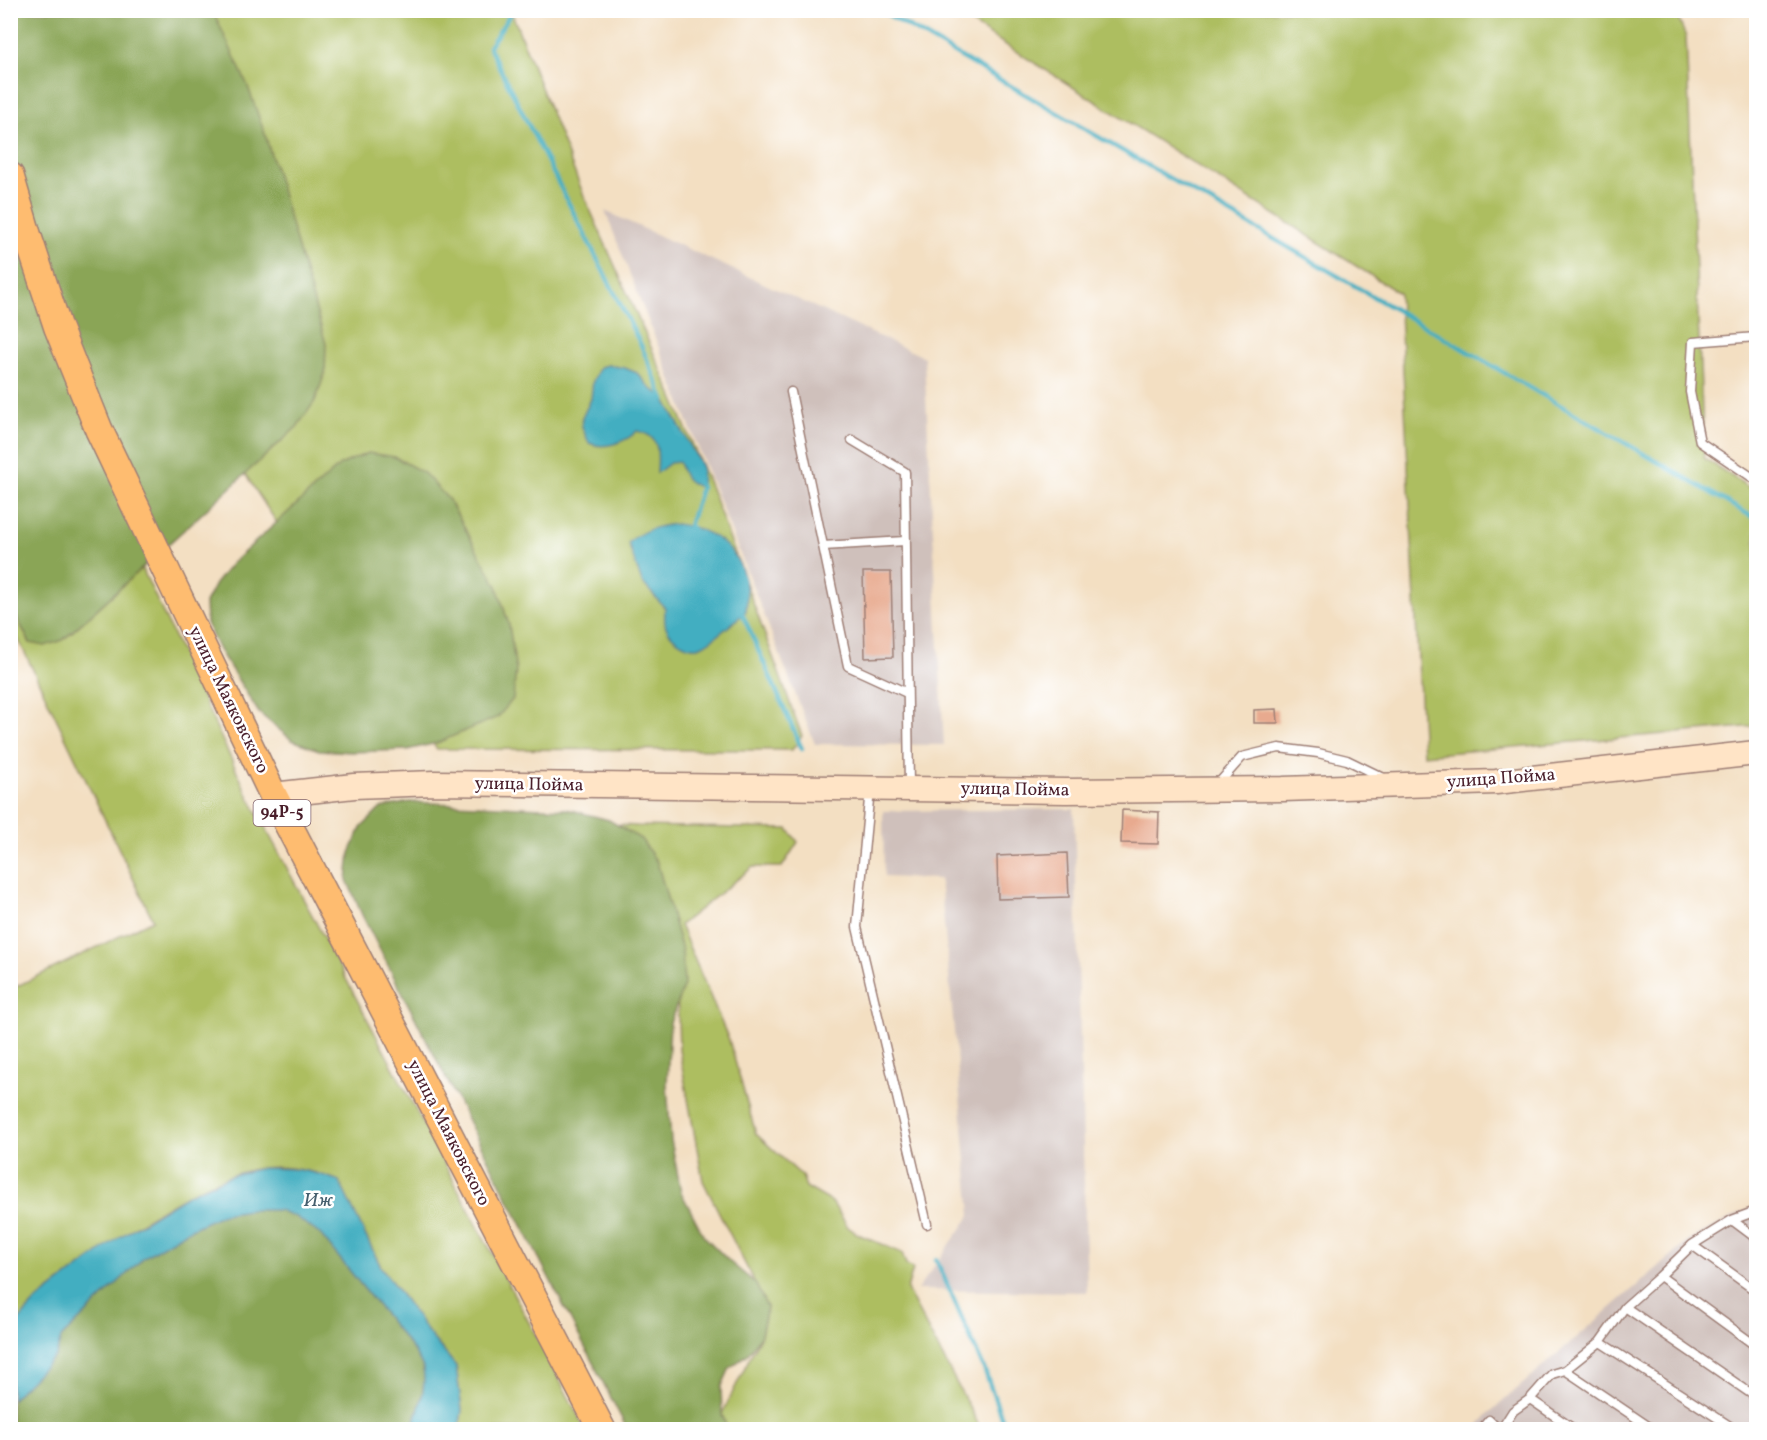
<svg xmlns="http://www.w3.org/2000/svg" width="1767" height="1440" font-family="Vollkorn,serif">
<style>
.industrial{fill:#cfc0bb}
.green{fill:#adbe61;stroke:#7c6e46;stroke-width:1.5}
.forest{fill:#8aa557;stroke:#6a6241;stroke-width:1.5}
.water{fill:#42aec1;stroke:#466676;stroke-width:1.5}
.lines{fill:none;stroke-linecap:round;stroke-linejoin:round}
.stream{stroke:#42aec1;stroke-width:4.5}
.building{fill:#e8aa8f}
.lane-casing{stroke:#9e7f76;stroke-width:11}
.secondary-casing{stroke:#9e7f76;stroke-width:27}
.primary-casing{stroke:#9e7f76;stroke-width:30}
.lane{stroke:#fff;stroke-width:8}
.secondary{stroke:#ffe4c6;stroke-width:24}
.primary{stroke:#febc70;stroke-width:27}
.labels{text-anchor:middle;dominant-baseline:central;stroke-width:5;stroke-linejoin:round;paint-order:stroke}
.shield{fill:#fff;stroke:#80626b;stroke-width:1.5}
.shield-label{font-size:16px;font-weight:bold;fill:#4a1f2b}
.street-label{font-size:18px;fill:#4a1f2b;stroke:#fff}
.water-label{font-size:20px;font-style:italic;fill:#465f6e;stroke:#fff}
</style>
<rect width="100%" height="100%" fill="#fff"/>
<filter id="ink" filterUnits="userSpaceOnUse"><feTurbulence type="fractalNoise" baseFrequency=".0167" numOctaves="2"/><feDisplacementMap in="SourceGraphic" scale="12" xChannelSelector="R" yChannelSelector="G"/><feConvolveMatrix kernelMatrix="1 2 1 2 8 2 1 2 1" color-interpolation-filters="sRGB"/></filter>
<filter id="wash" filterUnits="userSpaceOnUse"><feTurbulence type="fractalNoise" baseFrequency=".008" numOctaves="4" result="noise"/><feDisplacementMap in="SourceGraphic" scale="24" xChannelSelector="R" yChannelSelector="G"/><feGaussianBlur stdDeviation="1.35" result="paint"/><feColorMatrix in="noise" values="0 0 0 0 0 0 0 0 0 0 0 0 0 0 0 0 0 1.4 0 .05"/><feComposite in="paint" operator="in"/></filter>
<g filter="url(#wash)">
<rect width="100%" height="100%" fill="#f3dfc2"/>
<path class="industrial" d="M605,211l319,146 20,388 -129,-1z
M1074,809l13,483 -170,-2 54,-75 -31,-336 -56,-2 -1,-66z
M1756,1205v224l-282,1 15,-17 203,-175z"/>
<path class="green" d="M132,11h379l73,185 86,194 41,98 91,248 -10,14 -355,-1 -102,-137 -107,-164z
M952,11h723l11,26 18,421 52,34v234l-333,29 -24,-462z
M142,568l105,225 311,584 27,52h-126l3,-19 -6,-44 -26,-31 -49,-68 -42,-86c-25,-10 -49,-16 -76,-13 -58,6 -139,65 -184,100 -13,10 -28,20 -40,31 -10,9 -19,20 -28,30v-340l142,-69 -142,-296v-18l19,37 33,-3z
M485,818l152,8 151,3 10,13 -16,25h-29l-73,58 49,115 27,94 46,42 4,11 26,15 16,25 10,7 44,19 4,11 7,5 -6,21 74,139h-254l-5,-15 39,-79 6,-28 -64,-126 -24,-131 -3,-99z"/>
<path class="forest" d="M11,11h202l34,73 18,50 61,210 -1,29 -10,28 -18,26 -234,213 -18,6 -15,-3 -19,-37 -1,-193 8,-15 -8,-26z
M368,453l27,4 29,16 25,27 48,86 12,39 7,45 -3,29 -15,18 -61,26 -30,7 -56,2 -32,-2 -27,-10 -33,-27 -40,-63 -13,-27 -1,-20 10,-19 17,-21 108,-98z
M409,802l158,7 42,11 32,19 16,23 25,88 2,35 -14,38 -3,62 4,55 10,52 23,44 26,26 25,21 12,24 -6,28 -13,19 -18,14 -9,20 1,26 5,15h-100l-265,-514 -15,-35 3,-27 11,-25 20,-20z
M249,1210h30l17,7 25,18 90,112c4,6 10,14 12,21 4,21 -4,43 -12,61l-400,1v-30l45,-45 5,-17 83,-81 43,-26 36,-17z"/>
<path class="water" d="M608,365l17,3 12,5 14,16 12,7 39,71 -1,21c-16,-7 -17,-10 -22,-26l-9,1 -13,10c1,-20 4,-38 -20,-42 -11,11 -33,19 -48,12l-7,-16v-9l9,-19 2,-18 7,-14z
M676,524c48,6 76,38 70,87 -8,8 -35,31 -45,35 -12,5 -30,-7 -35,-19 -2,-4 -1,-13 -1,-19l-23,-26 -14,-39c14,-13 29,-17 48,-19z
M262,1168c31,0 47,1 77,13l42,86 49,68 26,31 6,44 -3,19h-48c8,-18 16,-40 12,-61 -2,-7 -8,-15 -12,-21l-90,-112 -25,-18 -17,-7h-30l-26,4 -36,17 -43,26 -83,81 -5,17 -45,45v-71l27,-30 80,-61 71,-44 41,-18z"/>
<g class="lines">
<path class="stream" d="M513,10l-24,37 152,298 23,55
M880,10l876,509
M692,528l-3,-2 12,-38 -2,-5
M741,611l61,138
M936,1259l49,112 21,59
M1750,1430l6,-9"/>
</g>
<g id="blocks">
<path class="building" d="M863,572h28l2,85 -28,1z
M1277,709l1,14h-24v-13z
M1122,810l37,2 -1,32 -37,-1z
M1067,853l2,44 -71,2 -1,-43z"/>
</g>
</g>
<g filter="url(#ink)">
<use href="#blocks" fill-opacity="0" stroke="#9e7f76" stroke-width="1.5"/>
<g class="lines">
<defs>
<path id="lane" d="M1756,337l-63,5 -3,50 10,50 56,38
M791,392l57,274 59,27
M852,440l53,32 4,316
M823,546l82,-5
M1217,785l25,-28 37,-9 39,5 29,7 39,19
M870,789l-13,138 70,297
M1732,1220l24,-9
M1756,1238l-24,-18 -40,25 64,46
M1660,1276l32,-31
M1600,1342l25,-35
M1756,1346l-96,-70 -35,31 131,90
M1530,1399l22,-25 13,-4
M1481,1430l8,-10 10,10
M1501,1430l12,-19 17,-12 45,31
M1654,1430l-89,-60 35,-28 136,88"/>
<path id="secondary" d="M273,795l81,-9 81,-3 631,8 217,-2 213,-7 260,-29"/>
<path id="primary" d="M10,176l17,58 31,94 41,102 174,365 329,635"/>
</defs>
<use href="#lane" class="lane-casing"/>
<use href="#secondary" class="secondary-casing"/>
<use href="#primary" class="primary-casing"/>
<use href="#lane" class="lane"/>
<use href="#secondary" class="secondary"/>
<use href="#primary" class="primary"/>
</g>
</g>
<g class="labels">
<rect class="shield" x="253.5" y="800" width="57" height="26" rx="4.5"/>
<g class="shield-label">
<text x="282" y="813">94Р-5</text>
</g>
<g class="street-label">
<text transform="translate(228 700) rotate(64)">улица Маяковского</text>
<text transform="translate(1501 779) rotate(-4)">улица Пойма</text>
<text transform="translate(529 785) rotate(1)">улица Пойма</text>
<text transform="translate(1015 790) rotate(1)">улица Пойма</text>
<text transform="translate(448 1133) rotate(63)">улица Маяковского</text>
</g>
<g class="water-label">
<text x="318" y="1201">Иж</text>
</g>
</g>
<rect width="1767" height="1440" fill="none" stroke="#fff" stroke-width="36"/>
</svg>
